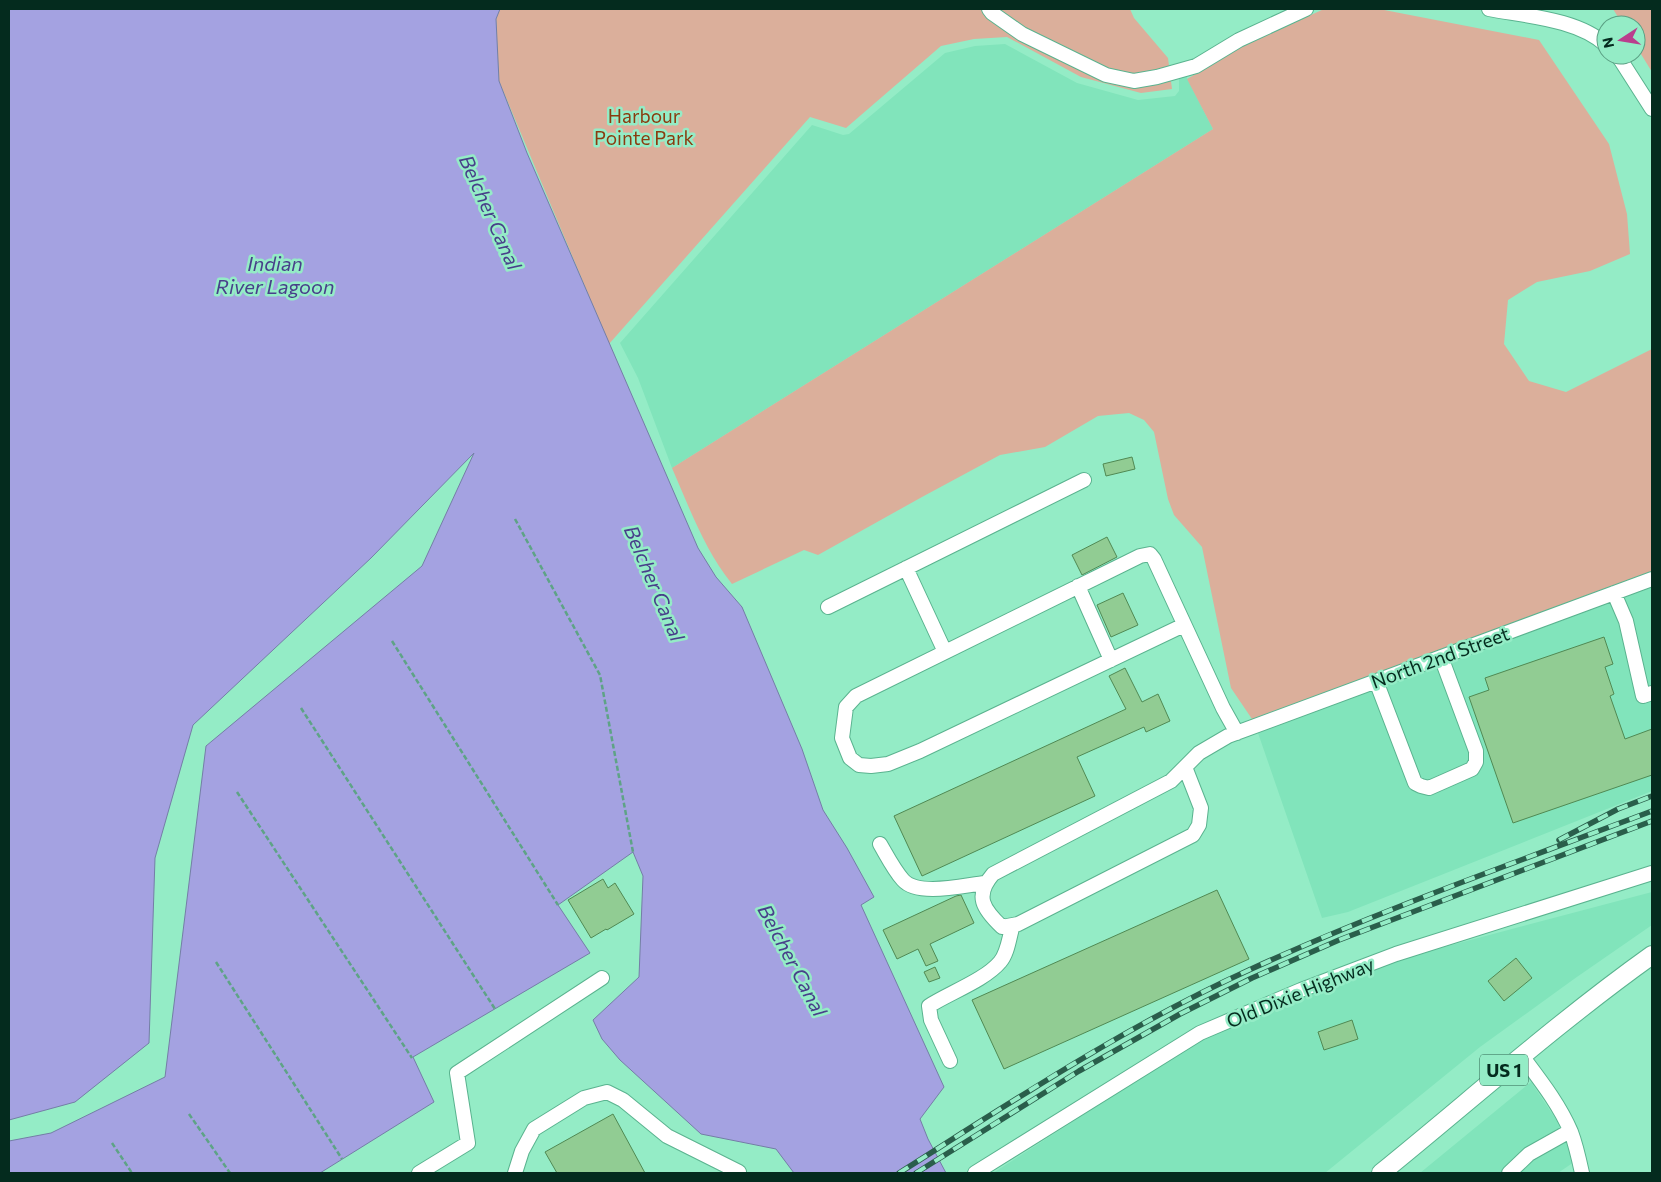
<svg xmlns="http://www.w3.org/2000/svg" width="1661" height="1182" font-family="Commissioner,sans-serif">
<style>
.built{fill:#81e4bb}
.green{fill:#dbaf9b}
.water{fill:#a4a2e1;stroke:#747ea6}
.building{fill:#91cc93;stroke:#508953}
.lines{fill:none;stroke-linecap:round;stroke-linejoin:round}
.minor-casing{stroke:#5ab38f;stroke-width:16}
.major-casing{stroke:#5ab38f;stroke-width:20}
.path{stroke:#5ea386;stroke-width:2.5;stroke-dasharray:5 2.5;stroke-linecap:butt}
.minor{stroke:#fff;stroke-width:14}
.major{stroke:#fff;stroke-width:18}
.rail-casing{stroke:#2a5e4b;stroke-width:5.5}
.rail{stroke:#94ecc6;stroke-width:4;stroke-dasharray:11;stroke-linecap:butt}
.labels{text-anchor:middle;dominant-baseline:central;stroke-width:5;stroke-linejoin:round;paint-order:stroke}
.shield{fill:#94ecc6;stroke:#2f6550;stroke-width:1}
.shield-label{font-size:18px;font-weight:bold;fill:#042b1e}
.park-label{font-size:19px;fill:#8a3b0f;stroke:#94ecc6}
.street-label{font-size:19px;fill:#042b1e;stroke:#94ecc6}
.water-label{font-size:20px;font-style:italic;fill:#483f8a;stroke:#94ecc6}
</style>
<rect width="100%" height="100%" fill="#94ecc6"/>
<path class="built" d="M1005,44l72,39 61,17 37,-4 4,-5v-13l7,-2 27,53 -541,339 -34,-90 -18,-35 192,-218 31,10 6,-1 96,-81 30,-7z
M1652,587v204l-304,121 -26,6 -64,-185z
M1652,892v33l-78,54 -94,68 -155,126h-332l188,-121 23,-13 100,-43 95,-36 30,-9z
M1531,1082l26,39 15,31 2,10 -16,11h-138z"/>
<path class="green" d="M500,9h630l4,9 34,40 4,31 -31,4 -60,-16 -74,-40 -33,2 -33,7 -95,82 -36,-11 -201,227 -110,-263 -3,-62z
M1324,9h55l160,31 70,104 18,70 3,40 -40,17 -53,11 -29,18 -4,44 25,37 37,11 86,-43v223l-400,147 -21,-31 -29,-141 -28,-32 -6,-16 -14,-67 -10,-12 -15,-7 -31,3 -53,31 -45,8 -78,42 -104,58 -14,-5 -72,34c-28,-35 -42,-75 -60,-116l541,-339 -26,-50 56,-33z
M1613,9h39v63l-16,-26v-21h-13z"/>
<path class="water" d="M9,9h491l-4,10 3,62 28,72 171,395 18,29 26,30 60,142 21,61 24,38 27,49 -13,8 83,182 -24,32 8,20 18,34h-152l-18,-24 -75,-15 -81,-74 -18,-21 -9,-19 46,-43 4,-101 -10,-24 -75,53 32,48 -177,104 21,45 -114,71h-311v-32l42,-8 114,-56 41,-331 216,-180 52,-113 -103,105 -178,167 -38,133 -6,185 -74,59 -66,18z"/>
<path class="building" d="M1132,457l3,12 -29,7 -3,-12z
M1107,537l10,20 -35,18 -10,-20z
M1123,593l15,32 -27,12 -14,-32z
M1604,637l9,27 -8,3 9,27 -4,2 15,43 27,-10v46l-139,48 -44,-126 20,-7 -4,-12z
M1125,668l17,34 16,-8 12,27 -24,11 -2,-5 -67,30 18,39 -173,80 -28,-60 232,-107 -17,-33z
M603,879l5,9 7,-5 19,31 -27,16 -1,-1 -15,9 -23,-38z
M1217,890l32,69 -245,110 -32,-69z
M961,895l13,28 -44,21 8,17 -12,5 -8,-17 -21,10 -14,-29 73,-34z
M1516,958l16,20 -28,23 -16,-20z
M935,967l5,11 -11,4 -5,-10z
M1352,1020l6,19 -34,11 -6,-18z
M613,1114l32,59h-88l-12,-21z"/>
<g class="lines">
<defs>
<path id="minor" d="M989,9l3,4 30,21 84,41 28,6 23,-4 39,-11 43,-26 67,-31
M1489,9c37,7 89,10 117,36
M1616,55l4,4 32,50
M906,568l39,84
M1078,586l33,74
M1614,593l12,28 17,75 9,-3
M828,607l256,-127
M1184,625l-264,126 -32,13 -17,2 -12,-1 -9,-7 -8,-20 4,-31 10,-11 284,-140 10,-2 4,5 69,149 14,25
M1376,681l39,102 6,3 8,2 43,-19 4,-7v-11l-35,-94
M1185,767l16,41 -2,17 -6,10 -175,89 -16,3c-19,-18 -28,-31 -9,-53l178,-93 28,-28 29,-17 424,-157
M880,844c7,12 14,26 23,36 15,17 62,5 82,3
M1522,1056c18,24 37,48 49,76 5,13 8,27 11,41
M950,1061l-19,-41 -2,-14c20,-13 56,-26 71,-44 8,-9 9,-25 13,-37
M419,1173l49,-30 -11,-70 145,-95
M515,1173l7,-22 12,-22 50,-31 23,-6 16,8 44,36 72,36
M975,1173l225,-140 101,-43 95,-36 256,-81
M1509,1173l20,-19 41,-23"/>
<path id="major" d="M1381,1173c90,-73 177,-151 271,-218"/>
</defs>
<use href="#minor" class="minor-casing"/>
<use href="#major" class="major-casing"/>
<path class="path" d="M515,519l85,156 33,177
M392,641l166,264
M301,708l194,301
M237,792l175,266
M216,962l126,197
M189,1114l41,59
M112,1143l20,30"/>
<use href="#minor" class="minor"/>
<use href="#major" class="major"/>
<defs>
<path id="rail" d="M1559,840l59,-31 34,-13
M899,1173c114,-72 227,-147 350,-203 131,-60 268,-108 403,-159
M916,1173l163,-102 101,-57 72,-36 87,-38 313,-119"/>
</defs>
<use href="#rail" class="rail-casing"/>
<use href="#rail" class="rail"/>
</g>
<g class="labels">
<rect class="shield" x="1480" y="1054.5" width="48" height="31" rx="4"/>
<g class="shield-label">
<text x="1504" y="1070">US 1</text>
</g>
<g class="park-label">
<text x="644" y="115">Harbour<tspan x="644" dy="22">Pointe Park</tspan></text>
</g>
<g class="street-label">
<text transform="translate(1440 657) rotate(-20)">North 2nd Street</text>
<text transform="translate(1300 992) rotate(-22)">Old Dixie Highway</text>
</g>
<g class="water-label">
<text transform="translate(491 212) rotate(66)">Belcher Canal</text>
<text x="275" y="263">Indian<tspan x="275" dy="23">River Lagoon</tspan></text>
<text transform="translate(655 583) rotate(67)">Belcher Canal</text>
<text transform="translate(793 960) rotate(62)">Belcher Canal</text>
</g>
</g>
<rect width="1661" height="1182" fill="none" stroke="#042b1e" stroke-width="20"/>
<g transform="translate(1621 40) rotate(258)"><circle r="24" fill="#94ecc6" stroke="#5a9f83"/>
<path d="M0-4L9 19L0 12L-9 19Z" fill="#ba3e8d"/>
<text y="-8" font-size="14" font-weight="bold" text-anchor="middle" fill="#042b1e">N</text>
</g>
</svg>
